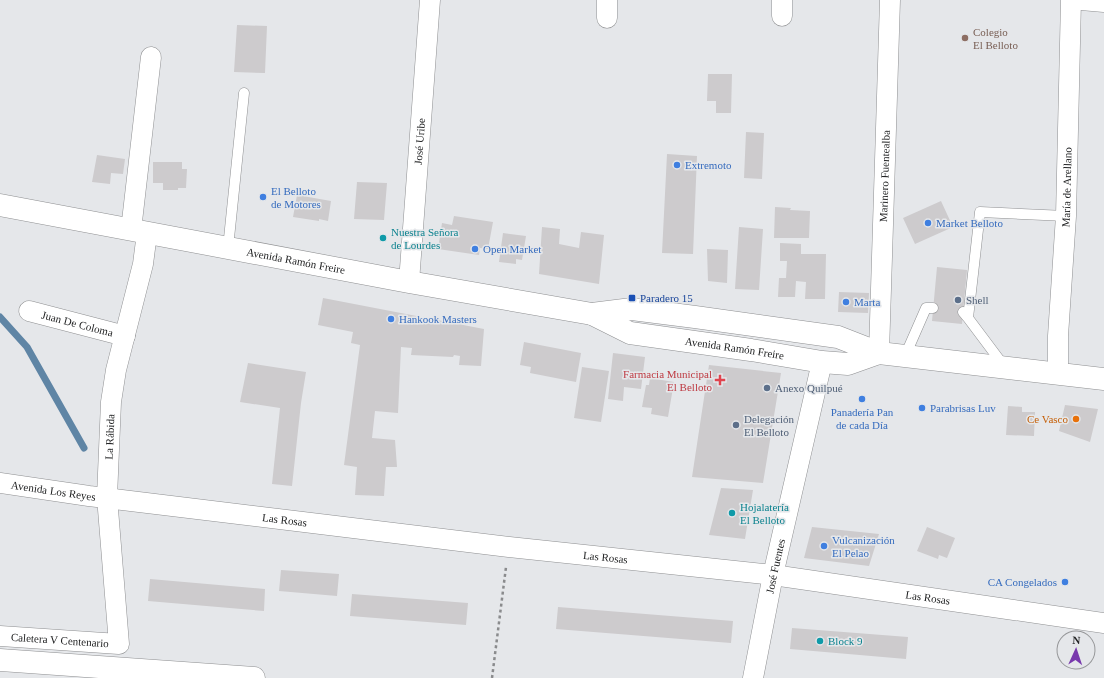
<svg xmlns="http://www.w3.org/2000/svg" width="1104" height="678" font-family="'Times New Roman',serif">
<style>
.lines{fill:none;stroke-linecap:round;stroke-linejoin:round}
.stream{stroke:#5f85a5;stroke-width:7}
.building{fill:#cdcbcd}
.lane-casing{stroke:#8e8f91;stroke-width:11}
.street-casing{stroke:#8e8f91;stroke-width:21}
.secondary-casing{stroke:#8e8f91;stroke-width:23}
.primary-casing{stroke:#8e8f91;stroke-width:23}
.path{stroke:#8a8b8d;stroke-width:2.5;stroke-dasharray:3 3;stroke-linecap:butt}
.lane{stroke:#fff;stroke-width:10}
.street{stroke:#fff;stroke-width:20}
.secondary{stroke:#fff;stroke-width:22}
.primary{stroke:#fff;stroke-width:22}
.education-dot{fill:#8d6e63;stroke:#e5e7ea;stroke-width:1.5}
.shop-dot{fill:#3f7fe0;stroke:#e5e7ea;stroke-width:1.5}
.culture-dot{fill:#0f9aa8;stroke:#e5e7ea;stroke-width:1.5}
.transit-dot{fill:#1a4fb4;stroke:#e5e7ea;stroke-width:1.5}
.service-dot{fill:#5c6f8a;stroke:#e5e7ea;stroke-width:1.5}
.health-dot{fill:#e0444e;stroke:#e5e7ea;stroke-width:1.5}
.food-dot{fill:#e8710a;stroke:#e5e7ea;stroke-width:1.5}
.labels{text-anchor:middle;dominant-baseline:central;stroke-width:3;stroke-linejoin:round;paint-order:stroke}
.education-label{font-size:11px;fill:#785e54;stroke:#e5e7ea;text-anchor:start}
.street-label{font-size:11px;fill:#212223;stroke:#e5e7ea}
.shop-label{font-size:11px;fill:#366cbe;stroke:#e5e7ea;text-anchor:start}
.culture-label{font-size:11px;fill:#0d838f;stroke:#e5e7ea;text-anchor:start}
.transit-label{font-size:11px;fill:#164399;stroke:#e5e7ea;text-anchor:start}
.service-label{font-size:11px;fill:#4e5e75;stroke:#e5e7ea;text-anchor:start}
.health-label{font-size:11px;fill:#be3a42;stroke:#e5e7ea;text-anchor:end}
.food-label{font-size:11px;fill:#c56008;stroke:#e5e7ea;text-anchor:end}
</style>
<rect width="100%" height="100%" fill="#e5e7ea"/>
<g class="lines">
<path class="stream" d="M0,317l27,30 57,101"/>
</g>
<path class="building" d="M237,25l30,1 -2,47 -31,-1z
M708,74h24l-1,39h-15v-12h-9z
M746,132l18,1 -2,46 -18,-1z
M667,154l30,2 -4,98 -31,-1z
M97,155l28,4 -2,15 -12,-1 -1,11 -18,-2z
M153,162h29v7h5l-1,19h-8v2h-15v-7h-10z
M357,182l30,1 -3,37 -30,-1z
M297,195l34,6 -3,20 -9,-2v2l-26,-4z
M941,201l12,26 -38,17 -12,-26z
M775,207l16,1 -1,2 20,1 -1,27h-35z
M454,216l39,6 -5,27 -8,-1 -1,7 -41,-6 4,-26 10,2z
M542,227l18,2 -1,15 20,4 2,-16 23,3 -5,49 -60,-10z
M739,227l24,2 -4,61 -24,-1z
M503,233l23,3 -4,24 -6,-1v5l-17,-2z
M780,243l21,1v10h25l-1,45h-20l1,-17 -10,-1 -1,16h-17l1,-19h7l1,-17h-7z
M707,249l21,1 -1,33 -19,-2z
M937,267l30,3 -5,54 -30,-3z
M839,292l30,1 -1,20 -30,-1z
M323,298l161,31 -3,37 -22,-1 1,-9 -6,-1 -1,2 -42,-2 1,-7 -11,-1 -3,66 -23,-2 -3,27 23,2 2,27h-11l-2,29 -29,-1 2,-28 -13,-2 16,-120 -9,-2 2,-11 -35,-7z
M524,342l57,11 -5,29 -46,-9 1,-6 -11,-2z
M613,353l32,4 -4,32 -17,-2 -1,14 -15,-2z
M248,363l58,9 -5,31 -9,83 -20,-2 8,-76 -40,-6z
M709,365l72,8 -18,110 -71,-6z
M582,367l27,4 -8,51 -27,-4z
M650,378l24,4 -6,35 -17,-3 1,-6 -10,-1 4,-22h3z
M1065,405l33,4 -8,33 -31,-11z
M1008,406l14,1v5h13l-1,24 -28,-1z
M721,488l32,2 -8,49 -36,-4z
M812,527l67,7 -10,32 -65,-8z
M927,527l28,11 -8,20 -8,-3 -1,4 -21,-8z
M281,570l58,4 -2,22 -58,-5z
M150,579l115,10 -1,22 -116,-10z
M352,594l116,9 -2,22 -116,-9z
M558,607l175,14 -2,22 -175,-14z
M792,628l116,9 -2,22 -116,-10z"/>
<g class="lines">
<defs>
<path id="lane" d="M228,248l16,-155
M963,312l5,6 12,-106 86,4
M968,318l36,48
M905,356l21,-48h7"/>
<g id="street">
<path d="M1081,0l23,2"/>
<path d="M782,16v-16"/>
<path d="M607,18v-18"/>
<path d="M131,230l20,-173"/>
<path id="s1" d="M409,282l21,-282"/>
<path id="s2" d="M29,311l96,25"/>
<path id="s3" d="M879,353l11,-353"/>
<path id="s4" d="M1058,374v-38l8,-120 5,-216"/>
<path id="s5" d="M0,483l89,13 420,51 264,28 331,48"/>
<path id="s6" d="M0,636l119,8 -12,-147 4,-95 5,-32 27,-106 4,-31"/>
<path id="s7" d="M753,678l20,-103 49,-213"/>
</g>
<path id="secondary" d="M0,660l254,18"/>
<g id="primary">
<path id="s8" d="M0,205l409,77 183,32 38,19 121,17 71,12 26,2 31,-11"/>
<path d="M592,314l40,-5 63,8 143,20 41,16 225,26"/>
</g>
</defs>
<use href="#lane" class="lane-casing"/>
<use href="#street" class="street-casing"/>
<use href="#secondary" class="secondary-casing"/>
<use href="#primary" class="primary-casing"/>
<path class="path" d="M492,678l14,-111"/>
<use href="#lane" class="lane"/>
<use href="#street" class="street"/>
<use href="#secondary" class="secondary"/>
<use href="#primary" class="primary"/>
</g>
<circle class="education-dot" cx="965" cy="38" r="4"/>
<g class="shop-dot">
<circle cx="677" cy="165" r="4"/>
<circle cx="263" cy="197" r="4"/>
<circle cx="928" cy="223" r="4"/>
<circle cx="475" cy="249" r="4"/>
<circle cx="846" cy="302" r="4"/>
<circle cx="391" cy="319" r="4"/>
<circle cx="862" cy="399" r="4"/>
<circle cx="922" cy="408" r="4"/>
<circle cx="824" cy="546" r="4"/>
<circle cx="1065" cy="582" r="4"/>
</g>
<g class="culture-dot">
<circle cx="383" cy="238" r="4"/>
<circle cx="732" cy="513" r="4"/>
<circle cx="820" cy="641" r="4"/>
</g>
<rect class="transit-dot" x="628" y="294" width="8" height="8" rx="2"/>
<g class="service-dot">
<circle cx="958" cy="300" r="4"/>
<circle cx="767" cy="388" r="4"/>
<circle cx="736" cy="425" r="4"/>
</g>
<path class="health-dot" d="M718 374h4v4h4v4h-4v4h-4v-4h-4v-4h4z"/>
<circle class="food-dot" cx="1076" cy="419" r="4"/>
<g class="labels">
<g class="education-label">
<text x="973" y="32">Colegio<tspan x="973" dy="13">El Belloto</tspan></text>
</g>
<g class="street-label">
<text stroke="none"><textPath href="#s1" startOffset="141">José Uribe</textPath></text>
<text stroke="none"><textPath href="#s3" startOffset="177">Marinero Fuentealba</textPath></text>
<text stroke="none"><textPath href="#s4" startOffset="187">María de Arellano</textPath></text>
<text stroke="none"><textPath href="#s8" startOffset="301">Avenida Ramón Freire</textPath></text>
<text stroke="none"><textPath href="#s2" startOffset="50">Juan De Coloma</textPath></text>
<text stroke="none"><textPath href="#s8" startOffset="750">Avenida Ramón Freire</textPath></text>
<text stroke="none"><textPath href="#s6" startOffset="327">La Rábida</textPath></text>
<text stroke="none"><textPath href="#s5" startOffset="54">Avenida Los Reyes</textPath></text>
<text stroke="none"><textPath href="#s5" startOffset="287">Las Rosas</textPath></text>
<text stroke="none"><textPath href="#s5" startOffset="610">Las Rosas</textPath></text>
<text stroke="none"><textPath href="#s7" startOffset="114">José Fuentes</textPath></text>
<text stroke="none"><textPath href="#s5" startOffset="935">Las Rosas</textPath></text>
<text stroke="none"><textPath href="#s6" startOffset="60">Caletera V Centenario</textPath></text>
</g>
<g class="shop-label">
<text x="685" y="165">Extremoto</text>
<text x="271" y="191">El Belloto<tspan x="271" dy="13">de Motores</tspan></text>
<text x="936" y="223">Market Belloto</text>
<text x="483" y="249">Open Market</text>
<text x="854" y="302">Marta</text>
<text x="399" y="319">Hankook Masters</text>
<text x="930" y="408">Parabrisas Luv</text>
<text x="862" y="412" text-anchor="middle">Panadería Pan<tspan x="862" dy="13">de cada Día</tspan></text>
<text x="832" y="540">Vulcanización<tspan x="832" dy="13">El Pelao</tspan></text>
<text x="1057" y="582" text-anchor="end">CA Congelados</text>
</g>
<g class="culture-label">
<text x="391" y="232">Nuestra Señora<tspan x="391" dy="13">de Lourdes</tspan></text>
<text x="740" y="507">Hojalatería<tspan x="740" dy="13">El Belloto</tspan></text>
<text x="828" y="641">Block 9</text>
</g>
<g class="transit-label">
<text x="640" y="298">Paradero 15</text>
</g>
<g class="service-label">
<text x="966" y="300">Shell</text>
<text x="775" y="388">Anexo Quilpué</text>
<text x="744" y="419">Delegación<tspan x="744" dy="13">El Belloto</tspan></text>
</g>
<g class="health-label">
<text x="712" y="374">Farmacia Municipal<tspan x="712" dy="13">El Belloto</tspan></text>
</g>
<g class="food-label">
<text x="1068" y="419">Ce Vasco</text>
</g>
</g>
<g transform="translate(1076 650) rotate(3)"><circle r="19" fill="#e5e7ea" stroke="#97989a"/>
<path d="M0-3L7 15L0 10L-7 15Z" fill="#7838ad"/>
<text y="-6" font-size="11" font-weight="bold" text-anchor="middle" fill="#212223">N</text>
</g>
</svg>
